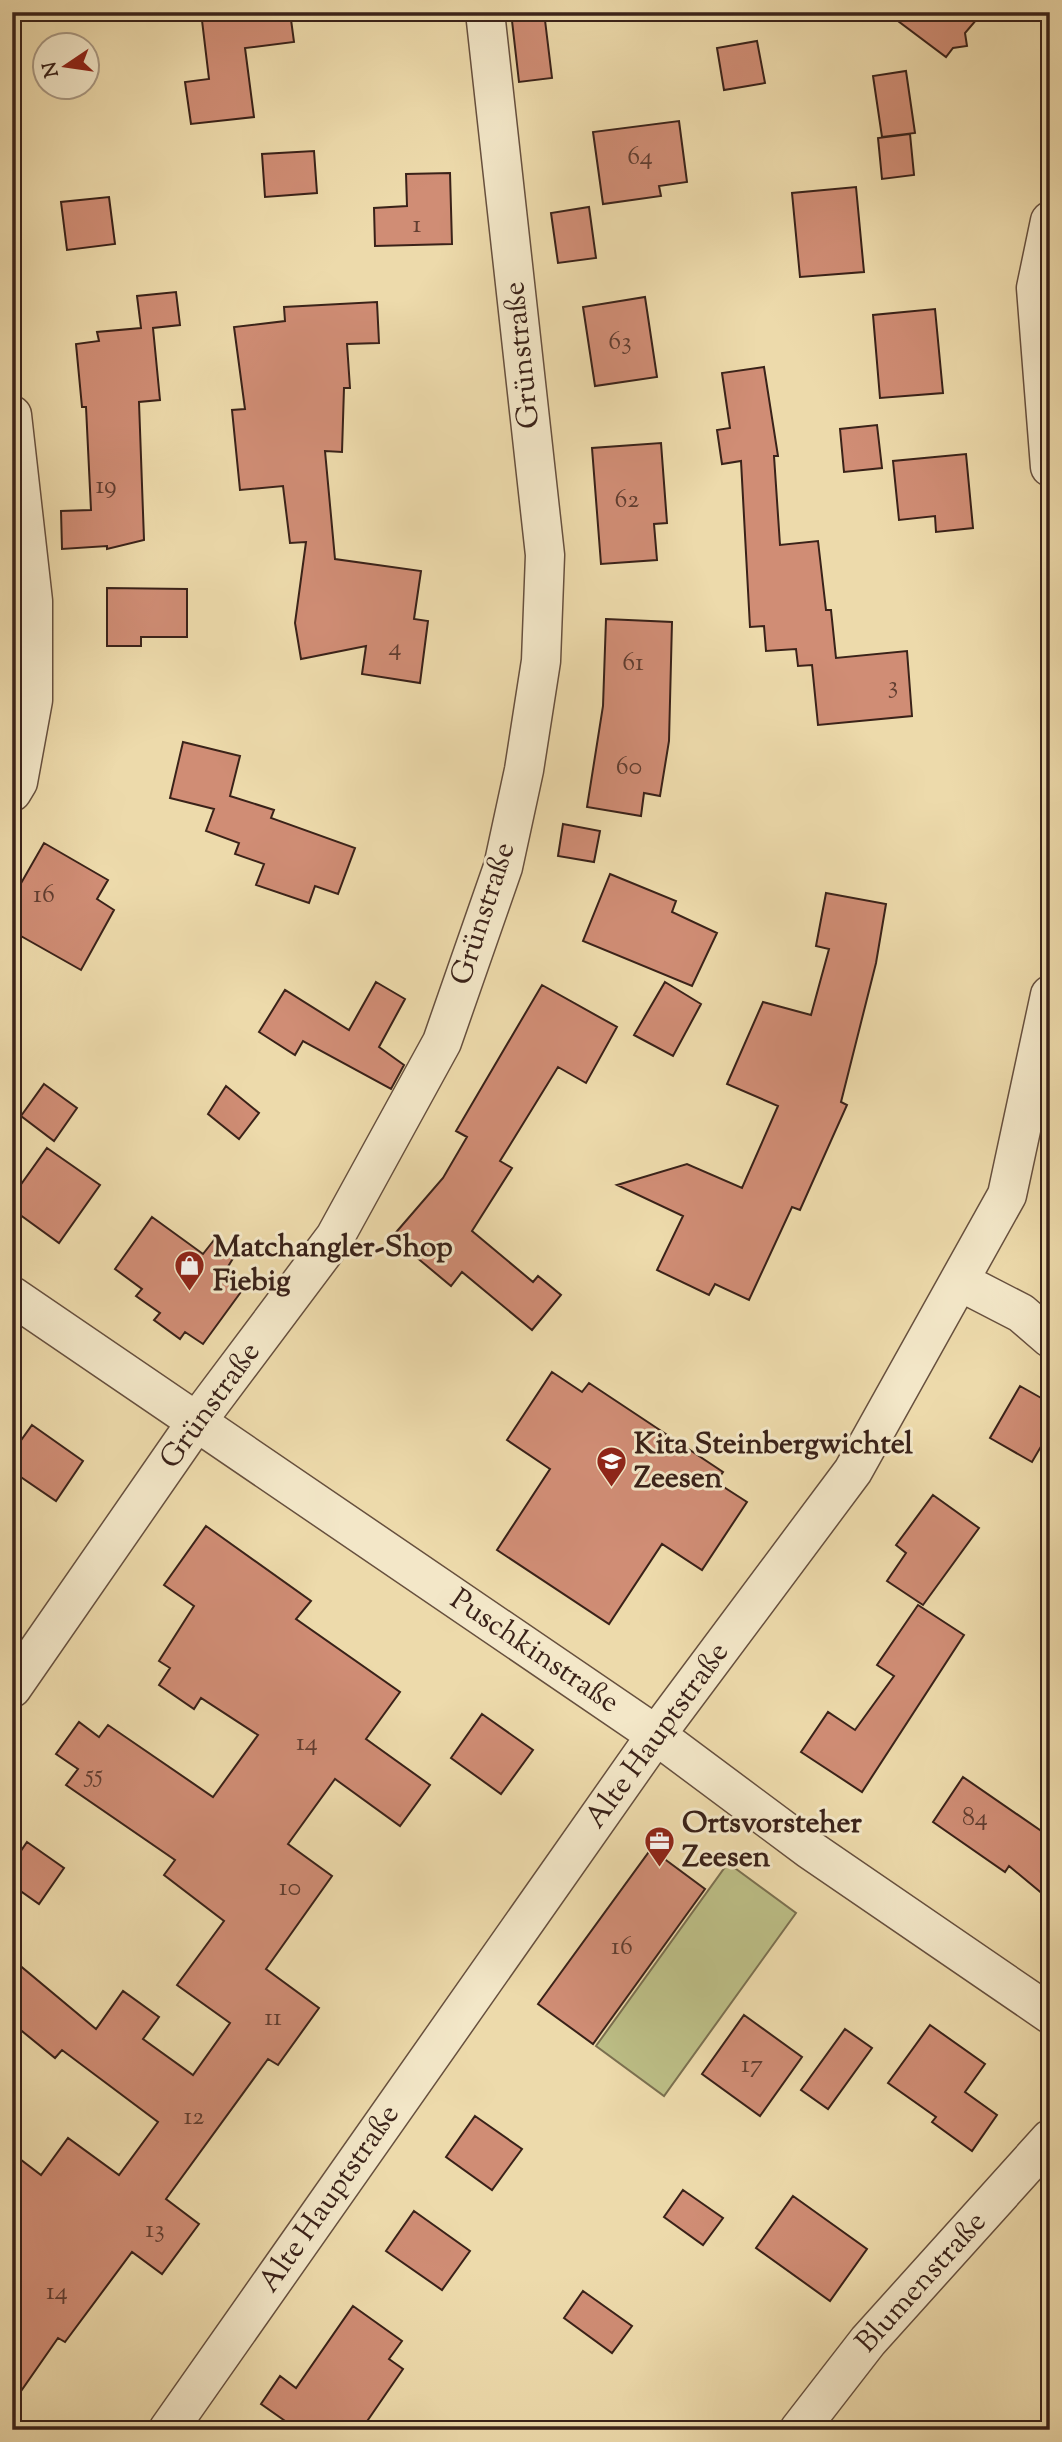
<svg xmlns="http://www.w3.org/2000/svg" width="1062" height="2442" font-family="'Sorts Mill Goudy',serif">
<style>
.green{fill:#bcbe86;stroke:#7b7050;stroke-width:2}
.building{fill:#d08d75;stroke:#3a2219;stroke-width:2}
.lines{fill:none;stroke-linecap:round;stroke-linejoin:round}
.minor-casing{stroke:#67503e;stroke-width:41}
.minor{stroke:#f3e7c8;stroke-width:38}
.labels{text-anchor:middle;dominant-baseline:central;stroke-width:6;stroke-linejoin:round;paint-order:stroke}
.number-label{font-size:26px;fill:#603d30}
.street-label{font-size:30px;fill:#3a2219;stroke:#f3e7c8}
.poi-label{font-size:30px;font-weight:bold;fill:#3a2219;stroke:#f3e7c8;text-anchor:start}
</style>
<rect width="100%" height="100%" fill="#eddaab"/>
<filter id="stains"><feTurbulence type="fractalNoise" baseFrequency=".00286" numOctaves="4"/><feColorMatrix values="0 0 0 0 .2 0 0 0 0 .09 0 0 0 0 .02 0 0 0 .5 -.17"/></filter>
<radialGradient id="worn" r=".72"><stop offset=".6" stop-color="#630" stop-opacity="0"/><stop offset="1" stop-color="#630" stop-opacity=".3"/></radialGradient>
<path class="green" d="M728,1863l68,50 -132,183 -68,-50z"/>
<path class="building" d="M201,12h89l4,30 -49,6 9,69 -63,7 -6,-42 24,-3z
M511,12h33l8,66 -33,4z
M886,12h97l-18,21 2,13 -14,2 -7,9z
M757,41l8,42 -41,7 -7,-42z
M906,71l9,62 -33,4 -9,-61z
M679,121l8,61 -28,4 2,10 -58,8 -10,-72z
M910,134l4,41 -32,4 -4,-41z
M314,151l3,42 -52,4 -3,-43z
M450,173l2,71 -77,2 -1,-38 33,-2 -1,-32z
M856,187l8,85 -64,5 -8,-84z
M109,197l6,47 -48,6 -6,-48z
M589,207l7,51 -38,5 -7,-50z
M176,292l4,33 -27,3 7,72 -21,2 5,138 -37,9v-3l-45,3 -1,-38 30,-1 -5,-103h-4l-6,-63 23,-3 -2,-9 44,-4 -4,-32z
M645,297l12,80 -62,9 -12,-79z
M377,302l2,41 -32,1 3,44h-6l-2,64 -17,-1 10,108 86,12 -7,48 14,2 -8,62 -58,-9 4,-28 -65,13 -6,-36 11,-81 -16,1 -7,-57 -43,4 -8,-80 13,-1 -11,-82 51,-6 -1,-14z
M935,309l8,84 -63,5 -7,-83z
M764,367l14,89h-4l6,89 38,-4 8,69h5l5,48 71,-7 5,65 -94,9 -6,-60 -14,1 -2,-17 -30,2 -2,-25 -14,1 -9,-166 -19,3 -5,-34 13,-2 -8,-55z
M877,425l5,43 -38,4 -4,-43z
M661,443l6,80 -13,1 3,36 -56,4 -9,-116z
M966,454l7,74 -37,4 -1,-16 -36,4 -6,-59z
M107,588l80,1v48h-46v9h-34z
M606,619l66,3 -3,119 -9,55 -16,-3 -3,23 -54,-9 16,-101z
M183,742l57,14 -10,40 44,14 -3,8 84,30 -17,46 -23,-8 -6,17 -53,-18 8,-21 -29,-10 4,-11 -33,-12 8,-22 -44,-11z
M563,824l37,7 -6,31 -36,-6z
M44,843l64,37 -11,19 17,11 -33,60 -69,-39v-32z
M610,874l66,27 -4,11 45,21 -25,53 -109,-45z
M826,893l60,11 -10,59 -35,139 6,3 -47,105 -8,-3 -43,93 -34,-16 -6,11 -52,-25 26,-54 -66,-31 70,-21 55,24 36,-82 -51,-22 36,-82 48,13 18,-66 -13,-3z
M376,982l29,17 -26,48 25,18 -13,24 -88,-48 -8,14 -36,-23 26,-42 64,40z
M665,982l36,22 -28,52 -39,-21z
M542,985l75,42 -31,56 -28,-16 -58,94 12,7 -40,63 61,51 5,-6 23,19 -29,35 -70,-58 -11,14 -59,-49 51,-59 24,-41 -11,-6z
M44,1084l33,24 -23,33 -33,-25z
M226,1086l33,27 -20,26 -31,-25z
M47,1148l53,37 -41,58 -47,-34v-12z
M152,1217l51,37 11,-14 21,15 -9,15 20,15 -43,59 -18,-12 -5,7 -26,-19 6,-7 -24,-17 6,-7 -27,-20z
M552,1372l30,20 7,-9 134,89 -7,10 31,20 -45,68 -40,-26 -53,80 -112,-74 53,-81 -43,-29z
M1020,1386l30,17v28l-18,31 -42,-24z
M32,1425l51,36 -27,40 -44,-30v-18z
M933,1495l46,33 -56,77 -36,-24 19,-28 -10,-8z
M206,1526l105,75 -15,18 104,73 -34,47 64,46 -30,41 -65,-47 -47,65 44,32 -66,93 53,39 -41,57 -10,-6 -102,140 33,25 -37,50 -30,-22 -67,90 -7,-4 -46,66v-251l29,22 27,-37 51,37 39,-53 -96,-72 -7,8 -43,-35v-64l84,70 27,-38 36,26 -16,22 50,36 37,-52 -53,-38 47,-64 -60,-46 11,-15 -109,-75 12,-16 -22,-15 23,-32 20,15 9,-12 105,72 45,-62 -57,-37 -7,11 -35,-24 11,-17 -11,-7 35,-55 -30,-21z
M918,1605l46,30 -102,157 -61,-40 27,-40 27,18 39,-54 -17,-11z
M482,1714l51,36 -32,44 -50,-36z
M963,1777l87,60v63l-41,-34 -4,6 -72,-50z
M27,1842l37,26 -25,36 -27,-19v-21z
M651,1849l54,40 -112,155 -55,-40z
M744,2015l58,42 -42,59 -58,-42z
M930,2025l55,39 -20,28 32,23 -25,36 -40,-29 4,-5 -48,-34z
M845,2029l27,19 -44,61 -27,-19z
M475,2116l47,33 -30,41 -46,-33z
M683,2190l40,28 -20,27 -39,-28z
M793,2196l74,53 -37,52 -74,-53z
M414,2211l56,40 -28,39 -56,-39z
M583,2291l49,35 -20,27 -48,-35z
M353,2306l49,35 -13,18 14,10 -42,61h-63l-37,-26 19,-28 16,12z"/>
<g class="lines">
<defs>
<path id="minor" d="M1050,221l-14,67 14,179
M12,415l21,186v99l-15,82 -6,10
M959,1281l62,32 29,25
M12,1296l644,439 153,114 241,165
M12,1688l185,-267 138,-184 107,-195 61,-175 21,-97 17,-109 4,-106 -60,-543
M168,2430l488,-695 197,-264 154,-276 43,-200
M799,2430l69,-89 182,-202"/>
</defs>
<use href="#minor" class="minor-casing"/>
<use href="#minor" class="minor"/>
</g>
<defs>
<symbol id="shop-pin" viewBox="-11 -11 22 30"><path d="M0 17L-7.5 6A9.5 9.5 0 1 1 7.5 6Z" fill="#8f2418" stroke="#f3e7c8"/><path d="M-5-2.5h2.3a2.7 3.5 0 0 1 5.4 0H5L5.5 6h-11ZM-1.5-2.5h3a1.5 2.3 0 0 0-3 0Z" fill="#fff"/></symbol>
<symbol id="school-pin" viewBox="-11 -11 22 30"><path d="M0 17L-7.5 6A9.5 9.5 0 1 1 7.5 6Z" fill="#8f2418" stroke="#f3e7c8"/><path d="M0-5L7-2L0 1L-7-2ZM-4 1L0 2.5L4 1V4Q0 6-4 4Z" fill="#fff"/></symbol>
<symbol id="office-pin" viewBox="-11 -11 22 30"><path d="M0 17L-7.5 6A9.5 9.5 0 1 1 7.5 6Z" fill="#8f2418" stroke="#f3e7c8"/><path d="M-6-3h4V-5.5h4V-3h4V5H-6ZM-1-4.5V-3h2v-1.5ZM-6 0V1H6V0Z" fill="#fff"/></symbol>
</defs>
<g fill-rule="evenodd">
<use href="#shop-pin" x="172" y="1248" width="35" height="47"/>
<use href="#school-pin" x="594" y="1444" width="35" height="47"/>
<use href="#office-pin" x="642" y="1824" width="35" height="47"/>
</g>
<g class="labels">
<g class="number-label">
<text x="640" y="157">64</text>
<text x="417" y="225">1</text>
<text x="620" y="342">63</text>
<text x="106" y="486">19</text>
<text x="627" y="500">62</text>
<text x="395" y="648">4</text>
<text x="633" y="663">61</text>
<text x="893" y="686">3</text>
<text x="629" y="767">60</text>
<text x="44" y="895">16</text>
<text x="307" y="1743">14</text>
<text x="94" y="1775">55</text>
<text x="975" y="1818">84</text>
<text x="290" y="1888">10</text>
<text x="622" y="1947">16</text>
<text x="273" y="2018">11</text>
<text x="752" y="2065">17</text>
<text x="194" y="2117">12</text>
<text x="155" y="2230">13</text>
<text x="57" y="2292">14</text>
</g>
<g class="street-label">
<text transform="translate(523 355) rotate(-96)">Grünstraße</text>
<text transform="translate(484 914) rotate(-72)">Grünstraße</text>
<text transform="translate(211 1406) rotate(-54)">Grünstraße</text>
<text transform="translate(534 1652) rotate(34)">Puschkinstraße</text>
<text transform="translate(658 1736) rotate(-54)">Alte Hauptstraße</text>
<text transform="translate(330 2199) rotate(-55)">Alte Hauptstraße</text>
<text transform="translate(922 2283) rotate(-48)">Blumenstraße</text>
</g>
<g class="poi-label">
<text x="213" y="1248">Matchangler-Shop<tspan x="213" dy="34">Fiebig</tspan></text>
<text x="634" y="1445">Kita Steinbergwichtel<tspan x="634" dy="34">Zeesen</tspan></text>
<text x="682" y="1824">Ortsvorsteher<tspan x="682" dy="34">Zeesen</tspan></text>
</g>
</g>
<rect width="1062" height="2442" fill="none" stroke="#eddaab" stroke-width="42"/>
<rect x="14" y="14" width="1034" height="2414" fill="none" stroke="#3a2219" stroke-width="3.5"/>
<rect x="21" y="21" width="1020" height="2400" fill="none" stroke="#3a2219" stroke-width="2"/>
<g transform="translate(66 66) rotate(257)"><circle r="33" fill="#f3e7c8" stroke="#a99882" stroke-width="2"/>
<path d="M0-5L12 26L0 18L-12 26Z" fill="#8f2418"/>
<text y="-10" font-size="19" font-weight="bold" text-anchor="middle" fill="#3a2219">N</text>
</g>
<rect width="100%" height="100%" filter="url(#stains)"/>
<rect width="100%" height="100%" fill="url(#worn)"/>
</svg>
